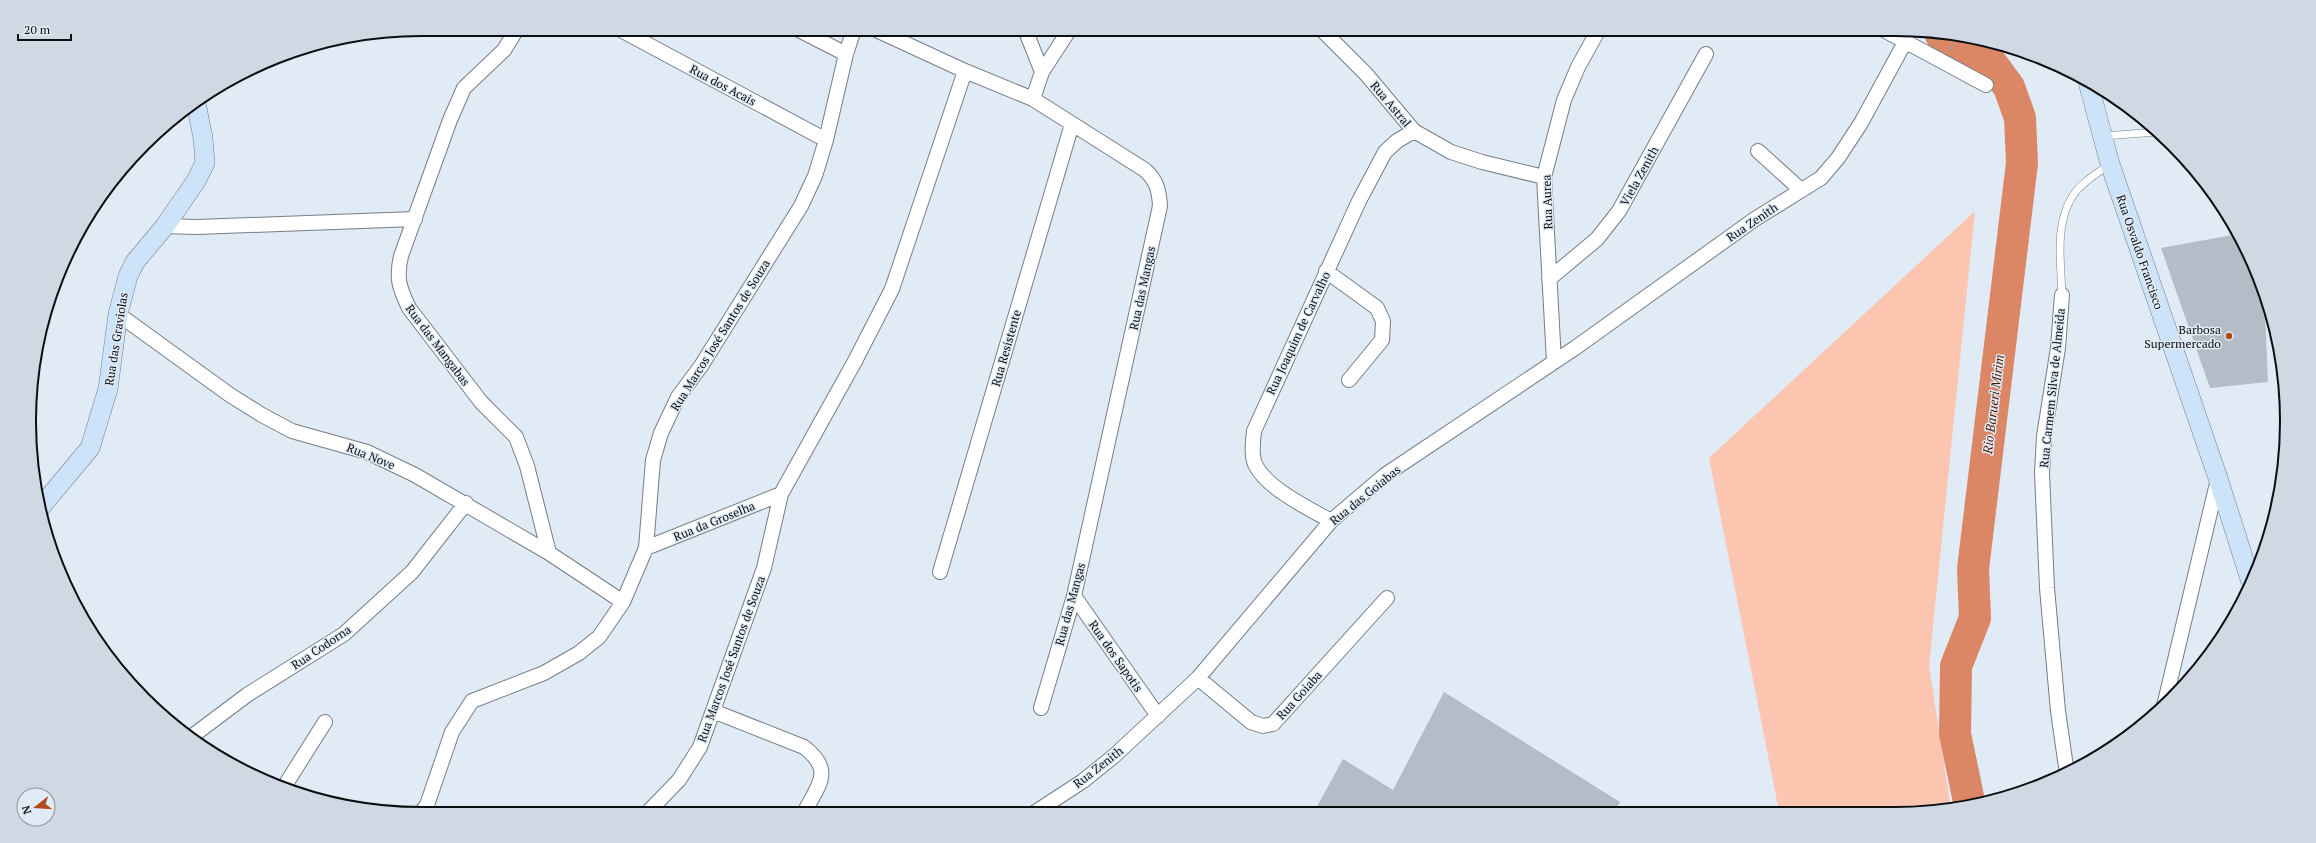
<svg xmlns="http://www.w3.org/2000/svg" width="2316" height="843" font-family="'PT Serif',serif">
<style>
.green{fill:#fcc5b0}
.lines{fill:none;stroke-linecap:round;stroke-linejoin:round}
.river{stroke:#db8766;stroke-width:32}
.building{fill:#b4bdc7}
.lane-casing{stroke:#767e87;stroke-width:8}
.street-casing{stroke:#767e87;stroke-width:16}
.secondary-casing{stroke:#767e87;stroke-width:20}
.path{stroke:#979fa6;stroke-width:2.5;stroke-dasharray:2 2;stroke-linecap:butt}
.lane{stroke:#fff;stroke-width:7}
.street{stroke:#fff;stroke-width:14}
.secondary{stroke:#cce3fa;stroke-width:19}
.poi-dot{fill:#af4a1d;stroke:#e1ebf5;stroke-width:1.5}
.labels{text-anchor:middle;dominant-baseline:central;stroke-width:3;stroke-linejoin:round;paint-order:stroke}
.street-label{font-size:12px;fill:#0c0f12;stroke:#e1ebf5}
.poi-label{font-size:12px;fill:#0c0f12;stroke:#e1ebf5;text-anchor:end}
.water-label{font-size:13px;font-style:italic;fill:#4d1801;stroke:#e1ebf5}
.rim{fill:none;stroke:#0c0f12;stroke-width:2}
</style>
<rect width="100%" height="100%" fill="#e1ebf5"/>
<path class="green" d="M1975,211l-46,455 22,144 -172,1 -70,-353z"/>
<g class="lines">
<path class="river" d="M1941,35l51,29 17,23 11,31 2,45 -49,406 2,49 -19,48 -1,68 15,72"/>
</g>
<path class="building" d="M2238,234l26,57 4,91 -58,6 -49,-140z
M1444,692l176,110 -5,9 -301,1 29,-53 50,31z"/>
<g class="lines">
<defs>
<path id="lane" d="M2104,136l53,-4
M2062,295c-1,-32 -8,-73 12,-101 8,-12 24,-21 36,-30"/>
<path id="street" d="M517,29l-13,21 -40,38 -14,32 -49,136c-5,22 -2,31 8,52l72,94 35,35 11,29 22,87
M619,29l207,111
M797,29l49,25
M874,29l91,42 68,28 112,71c12,11 14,20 15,36l-86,390 -33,112
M1025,29l17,43
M1321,29l45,45 48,57 37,21 31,10 62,15
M1882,29l104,56
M1033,99l9,-27 28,-43
M1758,151l43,39
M165,226l32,1 218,-8
M1326,271l51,37 6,13 -1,19 -33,40
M1549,279l48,-40 22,-28 87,-157
M2062,295l-4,53 -14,88 -2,37 5,115 11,123 9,63
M118,314l112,81 32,20 30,16 75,21 48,23 134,78 74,49
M1554,362l-10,-185 20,-77 14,-33 21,-38
M1331,521c-23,-13 -65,-33 -76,-57 -4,-10 -2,-22 -1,-33l105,-230 26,-49 12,-11 17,-10
M646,548l135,-54
M940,572l132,-448
M1074,596l84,120
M1198,678l53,44 12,4 10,-2 114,-126
M2164,706l54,-227
M713,711l91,36c31,24 14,38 0,66
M191,737l56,-42 97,-61 68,-62 54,-69
M284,787l41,-65
M647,813l32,-33 21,-33 64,-179 17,-74 74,-133 37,-72 73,-218
M1034,813l49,-32 31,-25 84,-78 133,-157 54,-46 190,-127 180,-129 66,-41 17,-20 23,-35 44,-81
M420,814l7,-9 25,-73 20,-31 72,-28 35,-20 20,-16 24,-35 23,-54 7,-88 8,-27 17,-36 23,-31 100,-160 14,-30 11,-36 20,-86 8,-25"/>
<path id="secondary" d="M2088,82l22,82 108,314 32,101
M40,508l50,-60 18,-59 10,-75 10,-38 7,-14 30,-36 31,-45 9,-18 -2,-25 -7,-35"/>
</defs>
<use href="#lane" class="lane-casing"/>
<use href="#street" class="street-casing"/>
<use href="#secondary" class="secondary-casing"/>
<path class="path" d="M1950,49l6,-12"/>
<use href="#lane" class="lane"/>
<use href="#street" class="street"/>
<use href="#secondary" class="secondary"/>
</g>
<circle class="poi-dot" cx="2229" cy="336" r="4"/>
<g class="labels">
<g class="street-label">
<text transform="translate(723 85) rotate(28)">Rua dos Acais</text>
<text transform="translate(1391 104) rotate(50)">Rua Astral</text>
<text transform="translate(1639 176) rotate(-61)">Viela Zenith</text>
<text transform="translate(1547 202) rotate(-92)">Rua Aurea</text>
<text transform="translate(1752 222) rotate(-34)">Rua Zenith</text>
<text transform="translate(2140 252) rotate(71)">Rua Osvaldo Francisco</text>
<text transform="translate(1142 288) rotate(-78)">Rua das Mangas</text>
<text transform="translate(1298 333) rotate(-65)">Rua Joaquim de Carvalho</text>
<text transform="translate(720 335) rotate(-58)">Rua Marcos José Santos de Souza</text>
<text transform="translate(116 339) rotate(-81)">Rua das Graviolas</text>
<text transform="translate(438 345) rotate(53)">Rua das Mangabas</text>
<text transform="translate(1006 348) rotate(-74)">Rua Resistente</text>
<text transform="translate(2052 388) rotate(-84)">Rua Carmem Silva de Almeida</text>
<text transform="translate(371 456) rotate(22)">Rua Nove</text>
<text transform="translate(1365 495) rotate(-39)">Rua das Goiabas</text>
<text transform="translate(714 521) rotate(-22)">Rua da Groselha</text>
<text transform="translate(1070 604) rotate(-75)">Rua das Mangas</text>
<text transform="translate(321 647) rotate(-34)">Rua Codorna</text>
<text transform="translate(1116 656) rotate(55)">Rua dos Sapotis</text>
<text transform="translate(731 659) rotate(-70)">Rua Marcos José Santos de Souza</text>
<text transform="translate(1299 695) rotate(-48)">Rua Goiaba</text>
<text transform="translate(1098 767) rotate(-38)">Rua Zenith</text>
</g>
<g class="poi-label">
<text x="2221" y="329">Barbosa<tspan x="2221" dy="14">Supermercado</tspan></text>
</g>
<g class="water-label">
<text transform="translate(1993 404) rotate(-83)">Rio Barueri Mirim</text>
</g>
</g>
<path d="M0 0H2316V843H0ZM421 36H1895A385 385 0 0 1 2280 421V422A385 385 0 0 1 1895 807H421A385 385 0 0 1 36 422V421A385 385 0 0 1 421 36Z" fill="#d0d9e3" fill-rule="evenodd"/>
<path class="rim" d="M421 36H1895A385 385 0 0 1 2280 421V422A385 385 0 0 1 1895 807H421A385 385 0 0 1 36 422V421A385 385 0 0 1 421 36Z"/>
<g transform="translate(36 807) rotate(253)"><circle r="19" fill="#e1ebf5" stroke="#8c939a"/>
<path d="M0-3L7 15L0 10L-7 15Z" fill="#af4a1d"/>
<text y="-6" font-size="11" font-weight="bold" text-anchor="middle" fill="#0c0f12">N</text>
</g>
<path d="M18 34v6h53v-6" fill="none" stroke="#0c0f12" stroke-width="2"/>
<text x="24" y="34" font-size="12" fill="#0c0f12" stroke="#e1ebf5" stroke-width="3" paint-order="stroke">20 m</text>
</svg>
